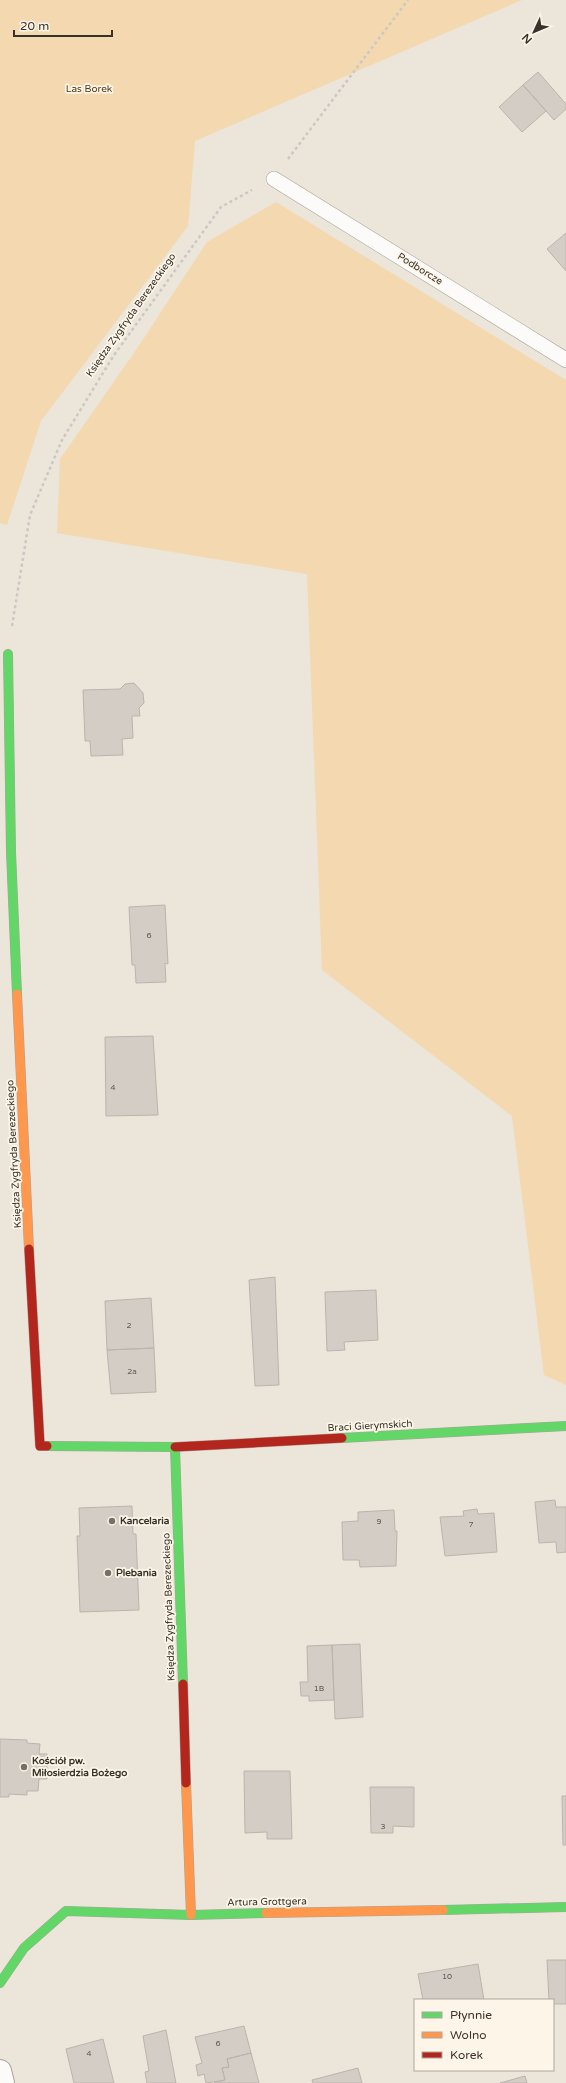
<svg xmlns="http://www.w3.org/2000/svg" width="566" height="2083" font-family="'Varela Round',sans-serif">
<style>
.green{fill:#f3d8b0}
.building{fill:#d3cdc5;stroke:#bab5ac}
.lines{fill:none;stroke-linecap:round;stroke-linejoin:round}
.lane-casing{stroke:#a8a29a;stroke-width:16}
.street-casing{stroke:#a8a29a;stroke-width:24}
.fast-casing{stroke:#a8a29a;stroke-width:10}
.slow-casing{stroke:#a8a29a;stroke-width:10}
.jam-casing{stroke:#a8a29a;stroke-width:10}
.path{stroke:#cac8c4;stroke-width:2.5;stroke-dasharray:3 3;stroke-linecap:butt}
.lane{stroke:#fcfbf9;stroke-width:15}
.street{stroke:#fcfbf9;stroke-width:22}
.fast{stroke:#63d668;stroke-width:9}
.slow{stroke:#ff974d;stroke-width:9}
.jam{stroke:#b3261e;stroke-width:9}
.poi-dot{fill:#767168;stroke:#fdf5e8;stroke-width:1.5}
.labels{text-anchor:middle;dominant-baseline:central;stroke-width:3.5;stroke-linejoin:round;paint-order:stroke}
.number-label{font-size:8px;fill:#605a52}
.park-label{font-size:10px;fill:#513a13;stroke:#fdf5e8}
.street-label{font-size:10px;fill:#37322a;stroke:#fdf5e8}
.poi-label{font-size:10px;font-weight:bold;fill:#37322a;stroke:#fdf5e8;text-anchor:start}
</style>
<rect width="100%" height="100%" fill="#ece5da"/>
<path class="green" d="M0,0h522l-327,141 -7,85 -147,195 -34,104 -7,-2z
M276,202l290,178v1005l-22,-10 -32,-259 -190,-146 -15,-396 -250,-41 3,-74 76,-109 71,-108z"/>
<path class="building" d="M538,72l28,32v5l-12,11 -31,-35z
M523,85l23,26 -24,21 -23,-25z
M566,233v38l-19,-22z
M134,683l9,10 1,10 -5,5 1,8h-8l1,22 -11,1 1,16 -32,1 -1,-15h-5l-2,-51 37,-1 5,-5z
M165,905l3,59 -3,-1 1,19 -30,1 -1,-18h-3l-3,-58z
M153,1036l5,79 -52,1 -1,-79z
M275,1277l4,108 -24,1 -6,-106z
M376,1290l2,50 -34,2 1,8 -18,1 -2,-59z
M151,1298l3,50 -47,2 -2,-49z
M154,1348l2,44 -45,2 -4,-44z
M555,1500l1,7h10v45l-9,1 -1,-11 -17,1 -4,-41z
M132,1506l1,28h3l3,76 -59,2 -3,-76h3l-1,-28z
M477,1509l1,5 16,-1 3,39 -52,4 -5,-39 24,-1 -1,-5z
M394,1510l1,21h2l-1,35 -36,1 -1,-7h-16l-1,-38 16,-1v-9z
M360,1644l3,73 -28,2 -3,-74z
M332,1645l2,55 -25,1v-5h-8l-1,-14h8l-1,-36z
M0,1739l27,1v3l13,1 -1,10h8v25h-8l-1,12h-11v4l-18,-1v3h-9z
M244,1771h46l2,68h-25v-7l-22,1z
M370,1787h44v40l-21,-1v7h-22z
M562,1796h4v49h-3z
M547,1960h19v44h-13v-4h-4z
M478,1964l6,36h-61l-5,-26z
M244,2026l7,27 -24,6 2,8 -7,1 3,12 -19,3 -2,-9 -6,2 -2,-11 6,-2 -7,-26z
M166,2030l10,53h-29l-2,-11 4,-1 -6,-35z
M103,2039l11,44h-40l-8,-34z
M251,2053l8,30h-45l11,-3 -3,-12 7,-1 -2,-8z
M358,2068l4,15h-49l-1,-3z
M525,2076l2,7h-27z"/>
<g class="lines">
<defs>
<path id="lane" d="M274,179l292,181"/>
<path id="street" d="M0,2071l3,12"/>
<path id="fast" d="M8,654l3,198 6,142
M342,1438l224,-12
M47,1446l128,1 8,237
M443,1910l123,-3
M0,1983l24,-35 42,-37 125,4 75,-2"/>
<path id="slow" d="M17,994l12,255
M186,1783l5,132
M266,1913l177,-3"/>
<path id="jam" d="M29,1249l11,197h7
M175,1447l167,-9
M183,1684l3,99"/>
</defs>
<use href="#lane" class="lane-casing"/>
<use href="#street" class="street-casing"/>
<use href="#fast" class="fast-casing"/>
<use href="#slow" class="slow-casing"/>
<use href="#jam" class="jam-casing"/>
<path class="path" d="M288,159l120,-159
M12,626l18,-111 32,-75 52,-85 107,-148 31,-17"/>
<use href="#lane" class="lane"/>
<use href="#street" class="street"/>
<use href="#fast" class="fast"/>
<use href="#slow" class="slow"/>
<use href="#jam" class="jam"/>
</g>
<g class="poi-dot">
<circle cx="112" cy="1521" r="4"/>
<circle cx="108" cy="1573" r="4"/>
<circle cx="24" cy="1767" r="4"/>
</g>
<g class="labels">
<g class="number-label">
<text x="149" y="935">6</text>
<text x="113" y="1087">4</text>
<text x="129" y="1325">2</text>
<text x="132" y="1371">2a</text>
<text x="379" y="1521">9</text>
<text x="471" y="1524">7</text>
<text x="319" y="1688">1B</text>
<text x="383" y="1826">3</text>
<text x="447" y="1976">10</text>
<text x="218" y="2043">6</text>
<text x="89" y="2053">4</text>
</g>
<g class="park-label">
<text x="89" y="89">Las Borek</text>
</g>
<g class="street-label">
<text transform="translate(420 269) rotate(32)">Podborcze</text>
<text transform="translate(131 315) rotate(-55)">Księdza Zygfryda Berezeckiego</text>
<text transform="translate(14 1154) rotate(-93)">Księdza Zygfryda Berezeckiego</text>
<text transform="translate(370 1426) rotate(-3)">Braci Gierymskich</text>
<text transform="translate(169 1607) rotate(-92)">Księdza Zygfryda Berezeckiego</text>
<text transform="translate(267 1902) rotate(-1)">Artura Grottgera</text>
</g>
<g class="poi-label">
<text x="120" y="1521">Kancelaria</text>
<text x="116" y="1573">Plebania</text>
<text x="32" y="1761">Kościół pw.<tspan x="32" dy="12">Miłosierdzia Bożego</tspan></text>
</g>
</g>
<rect x="414" y="1999" width="140" height="72" fill="#fdf5e8" stroke="#aea79c"/>
<rect x="422" y="2012" width="20" height="6" fill="#63d668" stroke="#aea79c"/>
<text x="450" y="2019" font-size="12" fill="#37322a">Płynnie</text>
<rect x="422" y="2032" width="20" height="6" fill="#ff974d" stroke="#aea79c"/>
<text x="450" y="2039" font-size="12" fill="#37322a">Wolno</text>
<rect x="422" y="2052" width="20" height="6" fill="#b3261e" stroke="#aea79c"/>
<text x="450" y="2059" font-size="12" fill="#37322a">Korek</text>
<g transform="translate(534 32) rotate(226)" stroke="#fdf5e8" stroke-width="3" paint-order="stroke">
<path d="M0-3L7 15L0 10L-7 15Z" fill="#37322a"/>
<text y="-6" font-size="11" font-weight="bold" text-anchor="middle" fill="#37322a">N</text>
</g>
<path d="M14 30v6h98v-6" fill="none" stroke="#37322a" stroke-width="2"/>
<text x="20" y="30" font-size="12" fill="#37322a" stroke="#fdf5e8" stroke-width="3" paint-order="stroke">20 m</text>
</svg>
